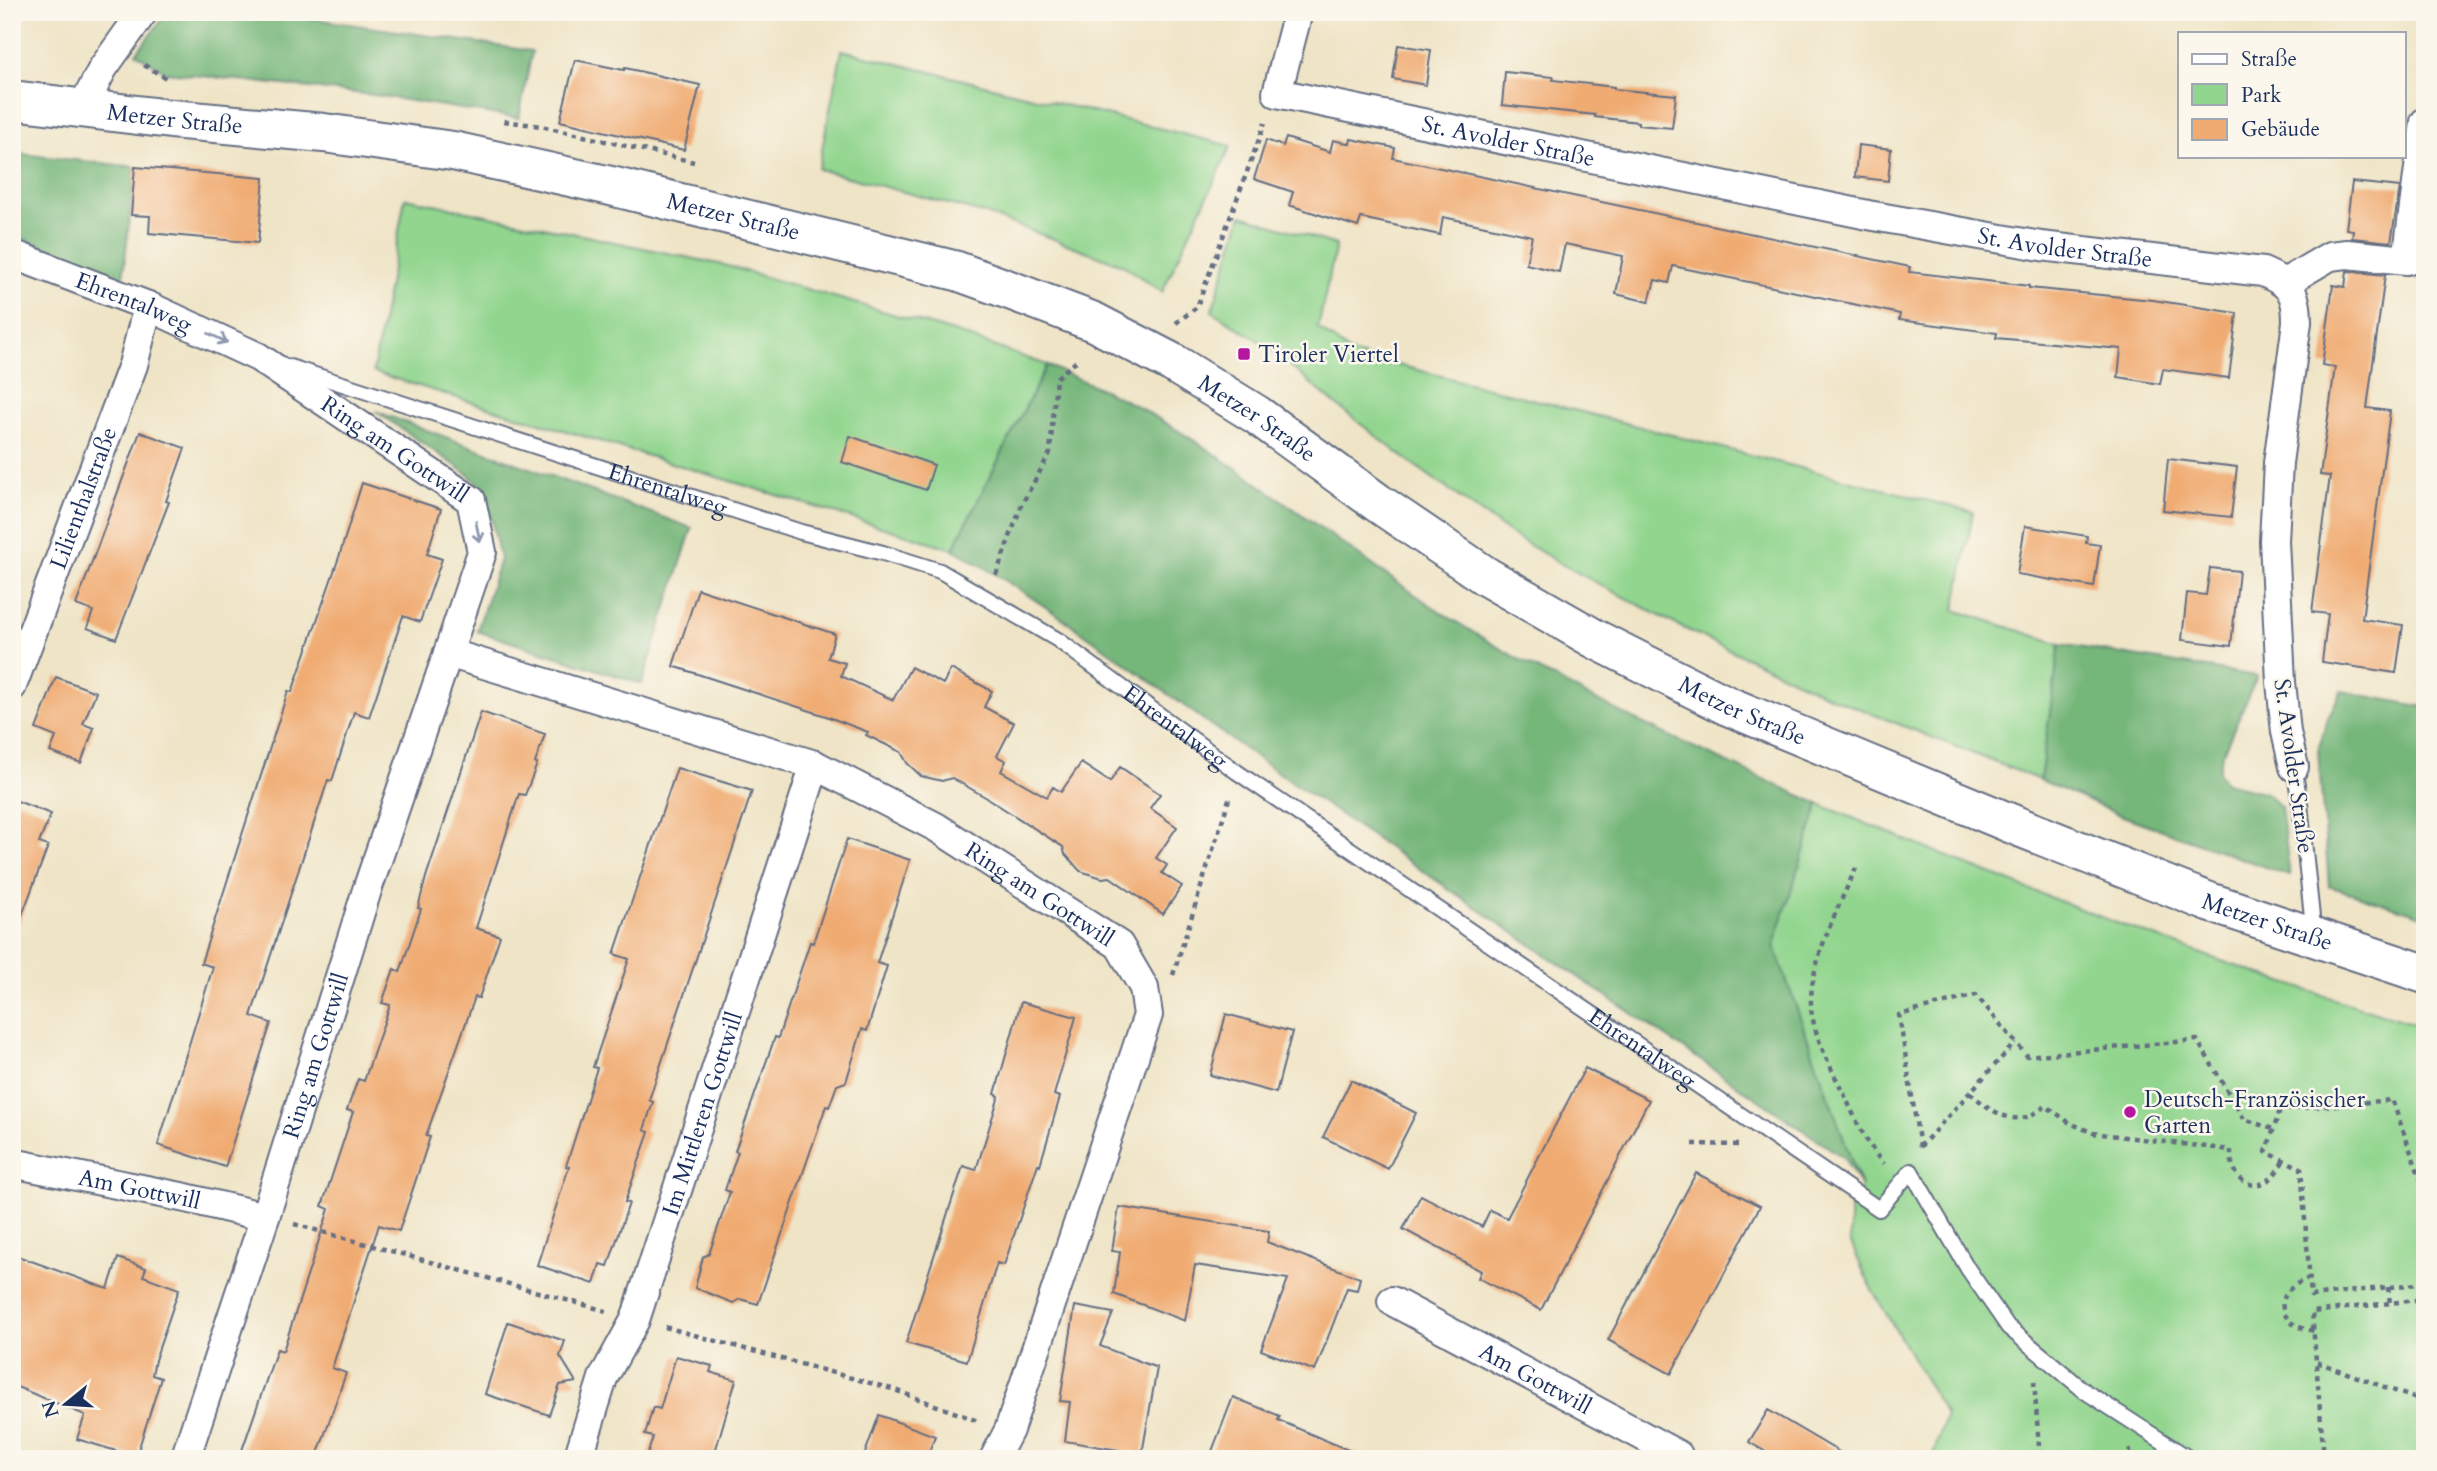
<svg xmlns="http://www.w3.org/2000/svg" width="2437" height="1471" font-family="Cardo,serif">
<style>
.green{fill:#91d58e;stroke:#568276;stroke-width:2}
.forest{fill:#74b679;stroke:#48726c;stroke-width:2}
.building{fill:#f0ab72}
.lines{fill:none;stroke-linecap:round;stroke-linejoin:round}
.service-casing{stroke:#656e82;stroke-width:18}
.minor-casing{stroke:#656e82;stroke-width:32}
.primary-casing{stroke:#656e82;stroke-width:42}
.path{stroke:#656e82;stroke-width:4.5;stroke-dasharray:5 5;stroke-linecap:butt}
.service{stroke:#fff;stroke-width:14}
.minor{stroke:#fff;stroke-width:28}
.primary{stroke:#fff;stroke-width:38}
.oneway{stroke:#8d97ae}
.poi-dot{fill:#b5179e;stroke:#fbf7ec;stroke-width:2.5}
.labels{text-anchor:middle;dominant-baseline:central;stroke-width:5;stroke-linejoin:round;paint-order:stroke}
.street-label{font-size:23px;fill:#1b2f5e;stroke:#fbf7ec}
.poi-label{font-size:23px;fill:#1b2f5e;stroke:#fbf7ec;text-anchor:start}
</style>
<rect width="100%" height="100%" fill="#fbf7ec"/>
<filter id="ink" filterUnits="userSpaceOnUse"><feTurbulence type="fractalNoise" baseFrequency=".0143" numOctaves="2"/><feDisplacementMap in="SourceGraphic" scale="14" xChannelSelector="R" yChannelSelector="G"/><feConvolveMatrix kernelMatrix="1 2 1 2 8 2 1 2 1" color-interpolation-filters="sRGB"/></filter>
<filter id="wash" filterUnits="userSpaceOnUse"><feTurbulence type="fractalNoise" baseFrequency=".00686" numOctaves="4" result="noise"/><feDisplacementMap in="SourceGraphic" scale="28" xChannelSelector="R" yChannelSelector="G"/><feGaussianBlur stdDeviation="1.57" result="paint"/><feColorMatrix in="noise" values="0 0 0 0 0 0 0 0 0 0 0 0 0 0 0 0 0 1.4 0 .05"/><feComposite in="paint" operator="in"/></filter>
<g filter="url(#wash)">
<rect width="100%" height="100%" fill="#efe4c6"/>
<path class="green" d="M842,50l389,96 -69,146 -39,-27 -137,-51 -168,-45z
M405,198l319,67 230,67 93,33 -94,184 -580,-177z
M1242,215l94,30 -18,83 33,25 622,159 -18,98 105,34 -20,136 -205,-81 -158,-74 -114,-60 -52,-31 -108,-77 -69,-54 -67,-57 -55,-35z
M1819,804c199,83 399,162 606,223v432h-493l14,-44 -76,-129 -20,-45v-34l11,-20 -88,-242z"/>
<path class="forest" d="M168,12h100l264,39 -13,67 -145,-23 -208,-23 -30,-19z
M12,153l123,14 -12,111 -111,-44z
M1047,365c30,14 62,26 91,42 111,62 210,146 317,214 116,73 239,127 364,183l-45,141 87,242 -17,-29c-191,-130 -383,-259 -574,-391 -106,-73 -205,-154 -317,-218z
M375,411l317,117 -50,156 -165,-53 23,-72 -14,-66 -18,-19z
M2060,644l197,32 -35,79 -4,17 8,11 40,10 15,14 9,69 -170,-61 -80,-35z
M2341,691l84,16v210l-96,-31 -11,-136 10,-32z"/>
<g id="blocks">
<path class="building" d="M1398,45l33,5 -5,35 -33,-6z
M575,60l49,10 1,-2 75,17 -16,65 -124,-29z
M1505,72l49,5 -1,3 61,7v2l62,6 -4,33 -34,-3v-3l-43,-5v-2l-93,-10z
M1286,138l44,14 3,-12 17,4 1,-5 44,9 -2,10 517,109 -1,5 120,14v2l124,12 84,13 -8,65 -66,-9 -3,15 -42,-7 3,-28 -125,-11 1,-5 -98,-13 1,-6 -227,-48 -4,17 -14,-3 -6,22 -33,-8 7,-38 -58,-12 -6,28 -33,-8 6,-28 -89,-19 -3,18 -79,-17 -3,9 -69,-22 4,-13 -39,-13 12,-39 17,6z
M1858,145l33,4 -3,32 -33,-4z
M135,167l129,11 -6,65 -109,-10 1,-17 -19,-1z
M2352,182l48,5 -9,55 -39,-4 1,-8 -7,-1z
M2347,271l38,4 -18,133 23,3 -28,208 41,6 -7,48 -74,-11 6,-48 -16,-2 18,-136 -10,-1 15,-108 -13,-2 11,-80 12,2z
M140,432l45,16 -19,53 3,1 -53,137 -29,-11 6,-17 -17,-6z
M850,436l84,29 -8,25 -84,-28z
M2168,459l69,8 -6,50 -68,-7z
M362,483l79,26 -14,45 15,5 -22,63 -17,-6 -34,101 -15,-5 -22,69 -4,-1 -77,236 20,7 -46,144 -67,-22 55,-178 -12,-4 87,-272 4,1 47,-135z
M2025,526l62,10 -1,7 14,2 -6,42 -77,-13z
M2210,568l29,3 -8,75 -49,-6 5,-47 19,2z
M698,589l137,45 -7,24 17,5 -4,13 52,24 18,-33 32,17 8,-15 41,22 -8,16 30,16 -17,33 9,5 -5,10 46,26 6,-10 8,5 20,-29 29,19 10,-15 40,27 -10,14 27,19 -21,31 11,7 -5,8 20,13 -19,28 -53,-37 -8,1 -22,-7 -15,-17 -2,-7 -76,-49 -35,-20 -10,3 -21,-5 -14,-13 -6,-11 -35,-17 2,-3 -42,-16 -153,-50z
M56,677l40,15 -13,32 11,4 -13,35 -31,-11 6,-15 -20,-8z
M481,712l64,22 -10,29 2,1 -12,31 -6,-1 -43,134 24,8 -21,62 -4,-1 -49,139 4,1 -31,94 -20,-6 -47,143 14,5 -30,86h-77l38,-110 6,2 46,-142 -7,-3 31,-94 -6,-2 11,-31 6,2 26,-76 -8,-2 12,-34 6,3 21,-63 -3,-1 8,-31z
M677,768l75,23 -103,309 4,2 -9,28 5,2 -24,70 4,1 -21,63 -8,-2 -6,20 -57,-19 32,-98 -3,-1 31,-98 -4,-1 36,-108 -15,-5z
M12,799l39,15 -12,29 9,3 -33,88h-3z
M847,839l63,21 -33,103 10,3 -20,65 -5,-2 -16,53 -9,3 -8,22 -3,-1 -68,198 -18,-5 -7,4 -38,-15 8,-31 6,-3 21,-62 -5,-2 13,-38 -3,-1 40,-114 3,1 32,-96 3,1z
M1021,1002l55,15 -22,78 6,2 -20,68 -2,-1 -34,101 -7,-2 -30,98 -61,-18 57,-177 13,4 23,-74 -4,-2z
M1226,1014l66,18 -16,61 -66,-18z
M1585,1068l64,32 -108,210 -63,-32 3,-7 -78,-42 18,-34 61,32 8,-17 17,8z
M1351,1080l65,33 -28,56 -65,-32z
M1696,1173l64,33 -89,168 -63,-34z
M1119,1207l150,24 -2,11 93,36 -3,12 -10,-2 -32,83 -54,-21 27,-71 -93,-14 -10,56 -71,-27 6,-42 -8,-1z
M12,1254l96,35 10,-31 28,10 -3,8 36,13 -24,71 -3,15 9,3 -25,79 -59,-18 8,-24 -73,-30z
M1075,1306l38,7 -13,33 57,22 -15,86 -77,-13 5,-39 -10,-1z
M508,1322l57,19 -5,15 16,26 -16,3 -11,30 -64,-21z
M676,1356l36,10 -2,6 26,8 -23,79h-67l7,-22 -8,-2 8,-28 7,2z
M1233,1397l47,19 -2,4 91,39h-160z
M1768,1410l83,49h-73l-29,-17z
M879,1415l56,21 -9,23h-63z"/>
</g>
</g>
<g filter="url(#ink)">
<use href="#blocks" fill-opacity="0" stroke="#656e82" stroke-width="2"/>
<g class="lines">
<defs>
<g id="service">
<path id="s1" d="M290,367l511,165 82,21 57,18 118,69 179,132 642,437 32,-38 57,98 40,58 78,65 104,67"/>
<path d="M2294,767l6,37 14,132"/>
</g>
<g id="minor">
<path id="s2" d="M1298,12l-21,81 591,122 173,31 222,26c27,12 34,19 34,50l-19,141 -4,78 7,141 5,50 8,35"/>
<path d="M83,107l20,-39 40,-56"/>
<path id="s3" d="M12,254l136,52 110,51 213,143 11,52 -34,101"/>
<path d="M2286,282l44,-26 17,-2 60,6 18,-138"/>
<path id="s4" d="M12,686l121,-321 15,-59"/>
<path id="s5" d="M12,1163l174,35 79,19"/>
<path id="s6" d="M1392,1301l286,154 -2,4"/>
<path id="s7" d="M185,1459l80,-242 102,-327 81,-237 367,112 121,62 183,118 25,43 4,27 -139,415 -15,29"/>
<path id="s8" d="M578,1459l25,-81 32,-58 180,-555"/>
</g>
<g id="primary">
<path id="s9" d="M12,100l159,19 153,14 129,18 158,35 346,85 58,21 79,30 79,41 84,52 121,88 109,74 108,62 133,67 294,122 187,74 216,72"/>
</g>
</defs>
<use href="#service" class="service-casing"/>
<use href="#minor" class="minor-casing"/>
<use href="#primary" class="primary-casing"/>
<path class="path" d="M144,65l22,13
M504,121l37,5 153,36
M1176,323l21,-16 68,-184
M996,575l26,-71 28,-51 6,-75 22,-18
M1856,868c-18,40 -54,108 -43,152 6,26 19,51 31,74 11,24 22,50 40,70
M1173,975l57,-179
M1970,1093c15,12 34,30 56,24 7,-2 14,-7 20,-11l24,17 23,10 138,17c-1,22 15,46 39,29 6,-5 10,-13 14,-19
M1693,1144l46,1
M1920,1147l-21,-132 77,-20 51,61 170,-16 47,79 29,10
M1920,1147l95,-104
M2425,1191l-33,-91 -112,10 -14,42 35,16 10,128 114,-13
M294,1224l312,87
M2310,1278c-18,5 -37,22 -22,41 6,8 17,10 26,12
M2388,1287l2,16
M665,1327l227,62 86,32
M2317,1362l102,38 6,-12
M2034,1381l6,78
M2121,1459l10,-9
M2324,1459l-12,-147 113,-13
M2415,1459l10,-14"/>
<use href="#service" class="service"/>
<use href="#minor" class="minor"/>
<use href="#primary" class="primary"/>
</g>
<defs><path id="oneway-shaft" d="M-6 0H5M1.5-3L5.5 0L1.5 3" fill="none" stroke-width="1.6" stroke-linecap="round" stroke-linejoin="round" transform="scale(1.75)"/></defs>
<g class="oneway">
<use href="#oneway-shaft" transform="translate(218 338) rotate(25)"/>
<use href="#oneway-shaft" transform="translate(478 532) rotate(78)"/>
</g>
</g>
<g class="poi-dot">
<rect x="1237" y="347" width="14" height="14" rx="3.5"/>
<circle cx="2130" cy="1112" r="7"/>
</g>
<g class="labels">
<g class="street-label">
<text stroke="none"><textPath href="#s9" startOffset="164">Metzer Straße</textPath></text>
<text stroke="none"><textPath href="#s2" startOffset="320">St. Avolder Straße</textPath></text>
<text stroke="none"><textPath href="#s9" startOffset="732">Metzer Straße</textPath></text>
<text stroke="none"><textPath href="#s2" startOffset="887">St. Avolder Straße</textPath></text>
<text stroke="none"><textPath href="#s3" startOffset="131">Ehrentalweg</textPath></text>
<text stroke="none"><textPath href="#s9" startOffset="1298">Metzer Straße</textPath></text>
<text stroke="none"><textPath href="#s3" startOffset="432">Ring am Gottwill</textPath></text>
<text stroke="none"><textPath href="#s1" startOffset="397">Ehrentalweg</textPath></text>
<text stroke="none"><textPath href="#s4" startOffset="201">Lilienthalstraße</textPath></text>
<text stroke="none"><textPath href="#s9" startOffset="1866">Metzer Straße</textPath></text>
<text stroke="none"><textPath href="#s1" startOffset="964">Ehrentalweg</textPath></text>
<text transform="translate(2294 766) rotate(82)">St. Avolder Straße</text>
<text stroke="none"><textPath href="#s7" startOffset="1491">Ring am Gottwill</textPath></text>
<text stroke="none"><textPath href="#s9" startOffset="2432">Metzer Straße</textPath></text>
<text stroke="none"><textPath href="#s1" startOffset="1531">Ehrentalweg</textPath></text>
<text stroke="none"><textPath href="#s7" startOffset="424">Ring am Gottwill</textPath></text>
<text stroke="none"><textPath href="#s8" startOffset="368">Im Mittleren Gottwill</textPath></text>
<text stroke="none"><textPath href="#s5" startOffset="130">Am Gottwill</textPath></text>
<text stroke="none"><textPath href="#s6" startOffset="163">Am Gottwill</textPath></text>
</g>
<g class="poi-label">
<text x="1258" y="354">Tiroler Viertel</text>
<text x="2144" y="1099">Deutsch-Französischer<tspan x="2144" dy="26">Garten</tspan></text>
</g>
</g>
<rect width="2437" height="1471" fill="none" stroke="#fbf7ec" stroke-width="42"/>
<rect x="2178" y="32" width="228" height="126" fill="#fbf7ec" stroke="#a1a7b3" stroke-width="2"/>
<rect x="2192" y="54" width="35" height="10" fill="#ffffff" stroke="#a1a7b3" stroke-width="2"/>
<text x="2241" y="66" font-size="21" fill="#1b2f5e">Straße</text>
<rect x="2192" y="84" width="35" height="21" fill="#91d58e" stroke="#a1a7b3" stroke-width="2"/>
<text x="2241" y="102" font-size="21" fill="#1b2f5e">Park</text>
<rect x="2192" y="119" width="35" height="21" fill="#f0ab72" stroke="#a1a7b3" stroke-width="2"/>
<text x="2241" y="136" font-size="21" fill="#1b2f5e">Gebäude</text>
<g transform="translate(66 1404) rotate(252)" stroke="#fbf7ec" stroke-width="5" paint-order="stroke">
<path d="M0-5L12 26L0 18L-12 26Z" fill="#1b2f5e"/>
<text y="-10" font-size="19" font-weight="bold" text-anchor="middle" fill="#1b2f5e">N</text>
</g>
</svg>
